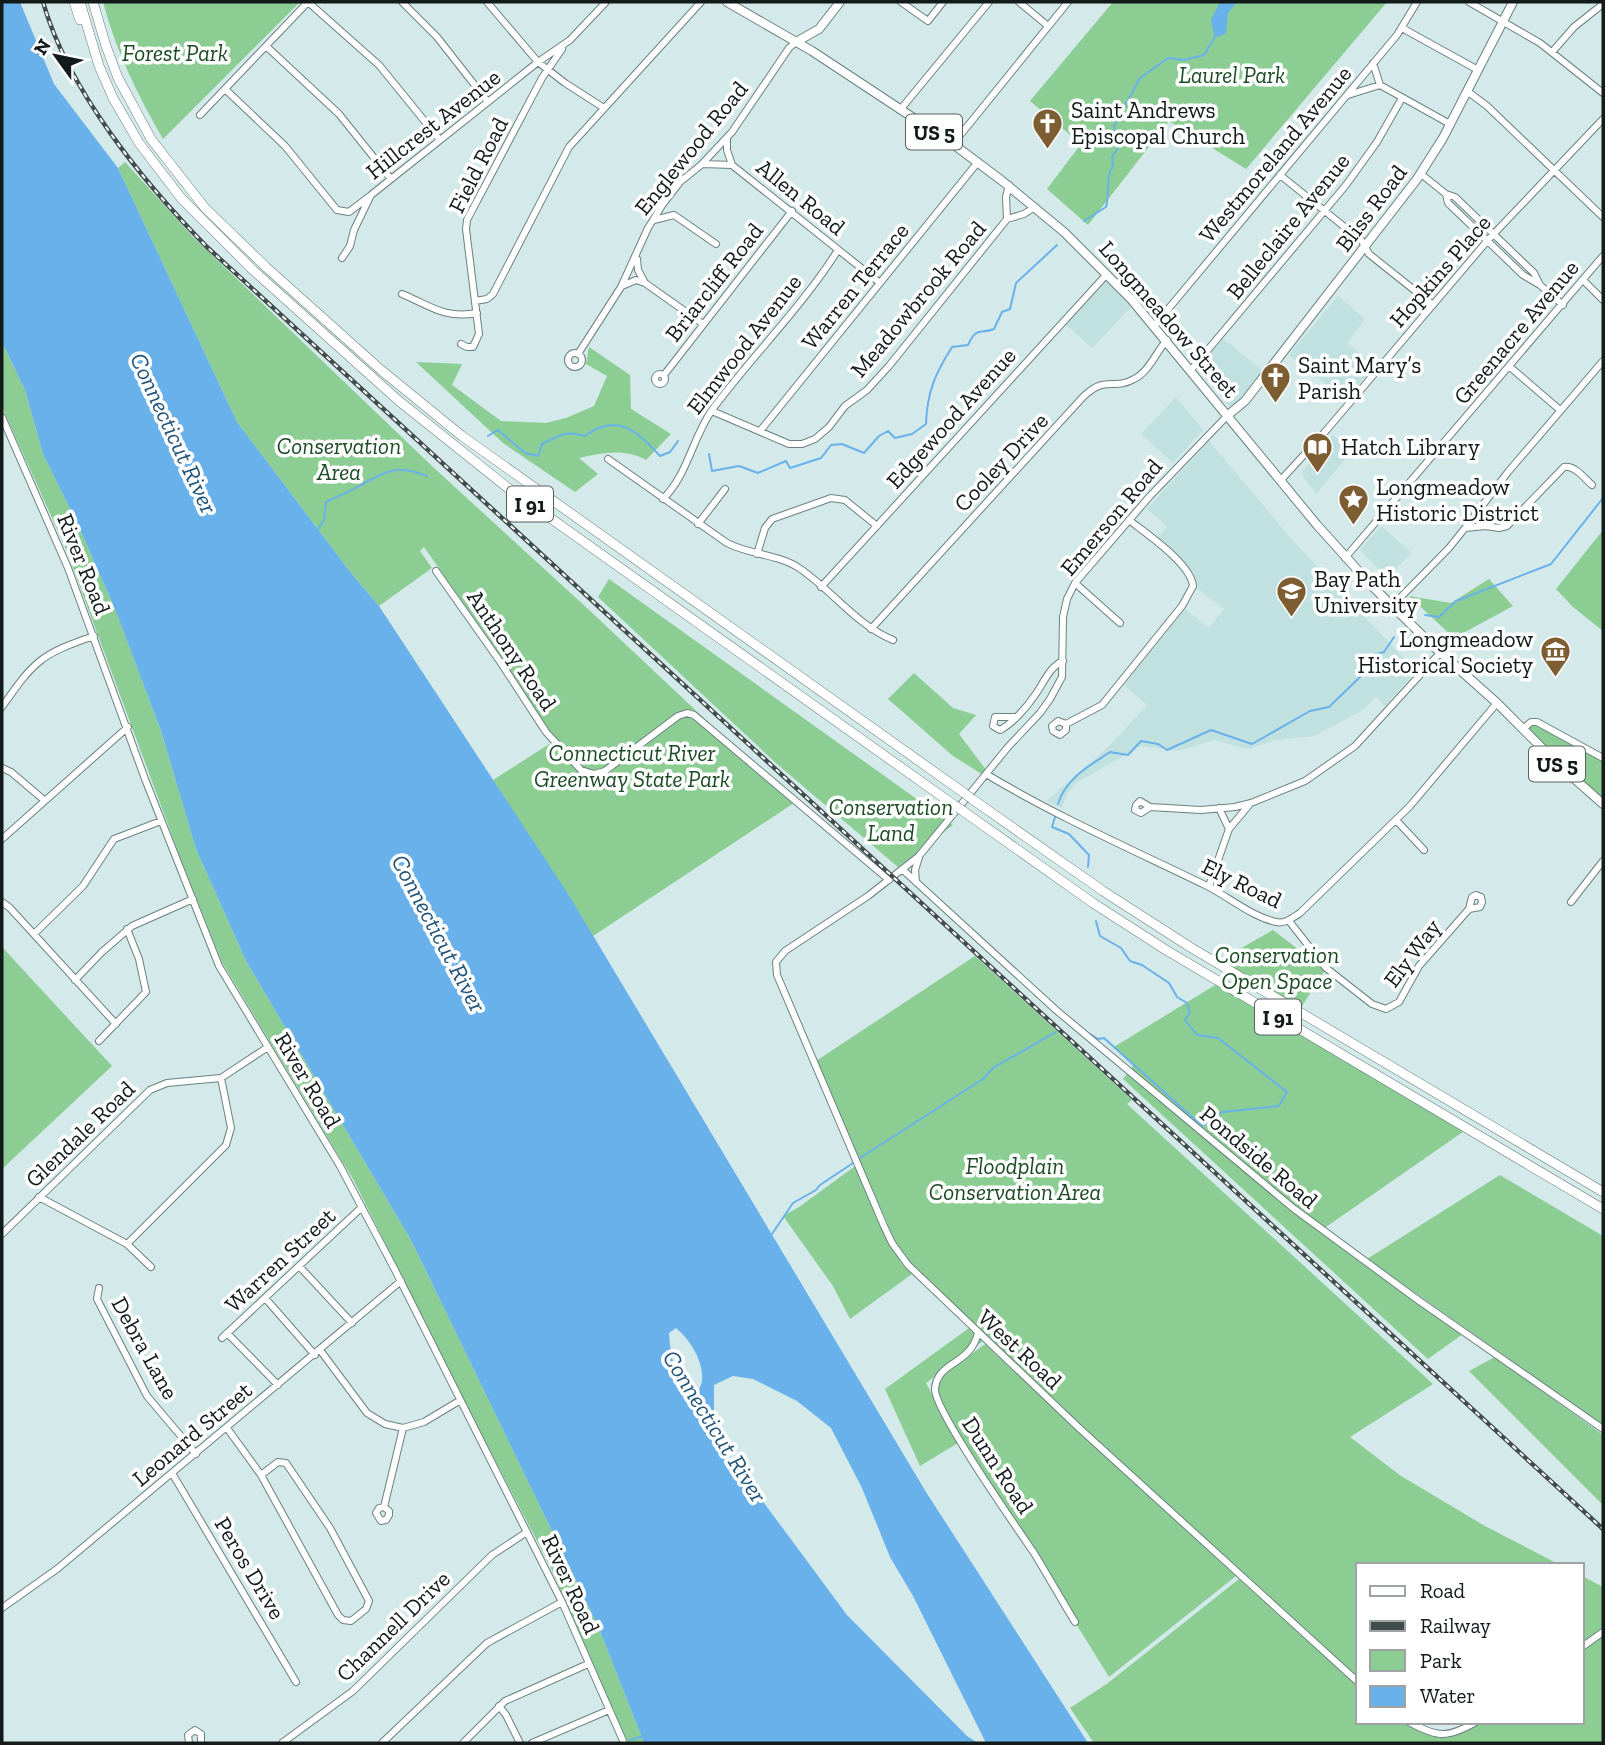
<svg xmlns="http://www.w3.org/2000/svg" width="1605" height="1745" font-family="'Zilla Slab',serif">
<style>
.built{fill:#c1e0e0}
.green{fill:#8bcd93}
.water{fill:#69b1ea;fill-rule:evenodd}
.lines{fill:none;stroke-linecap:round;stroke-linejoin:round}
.stream{stroke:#69b1ea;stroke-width:2}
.minor-casing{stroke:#6c8080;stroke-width:8}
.major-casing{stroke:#6c8080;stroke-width:10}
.highway-casing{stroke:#6c8080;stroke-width:10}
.minor{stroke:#fff;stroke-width:6}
.major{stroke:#fff;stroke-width:8}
.highway{stroke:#fff;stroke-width:9}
.rail-casing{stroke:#414c4c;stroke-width:4.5}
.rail{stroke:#fff;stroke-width:2;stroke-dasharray:5;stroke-linecap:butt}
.highway-bridge-casing{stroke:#6c8080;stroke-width:10;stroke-linecap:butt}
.highway-bridge{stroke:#fff;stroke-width:9}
.labels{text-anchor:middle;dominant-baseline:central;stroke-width:7;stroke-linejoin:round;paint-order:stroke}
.shield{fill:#fff;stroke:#595f5f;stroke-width:2}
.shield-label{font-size:21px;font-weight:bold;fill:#121a1a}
.park-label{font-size:23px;font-style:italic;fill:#1a4b24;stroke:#fff}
.poi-label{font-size:23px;fill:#121a1a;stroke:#fff;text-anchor:start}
.street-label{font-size:23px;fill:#121a1a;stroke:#fff}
.water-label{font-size:24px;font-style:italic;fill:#21547b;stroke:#fff}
</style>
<rect width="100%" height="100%" fill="#d4e9e9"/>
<path class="built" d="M1107,279l26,26 -41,43 -27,-24z
M1338,296l27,23 -18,24 28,23 -30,34 -56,-45z
M1223,338l41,34 -27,33 -8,1 -31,-37z
M1176,397l27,33 -30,33 -32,-29z
M1333,435l19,16 -36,43 -15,-21z
M1209,441l86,102 121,128 -31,35 -9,-9 -13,13 -49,26 -37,4 -30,9 -33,-9 -35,11 -38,-5 -65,37 -9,11 -5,14 -15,-7 63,-56 37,-40 -23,-20 61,-76 24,19 15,-19 -26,-20 -4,-16 -37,-34 10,-13 -20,-17z
M1381,526l31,27 -25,24 -27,-27z"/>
<path class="green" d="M103,2h197l-137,137c-26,-45 -47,-88 -60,-137z
M1113,2h274l-141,167 -77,-48 -81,104 -41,-36 34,-45 -51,-43z
M125,162l67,74 241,231 154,141 207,195 -201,133 -100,-156 58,-37 -17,-22 -41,-76 -69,-98 -4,4 12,17 -53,38 -28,-33 -114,-151 -119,-254z
M2,342l23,48 18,64 35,71 37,84 46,122 35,118 50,112 165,279 187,386 46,117h-16l-79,-179 -82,-158 -114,-227 -131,-217 -42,-105 -114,-308 -64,-142z
M589,347l41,28 1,34 40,25 -25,26c-21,-12 -45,-7 -67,-2l19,16 -23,18 -72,-49 -87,-81 46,2 -10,21 49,36 45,2 20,-5 28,-12 13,-30 -21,-12z
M1603,530v101l-30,-24 -17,-18z
M609,579l344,246 -55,42 -121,-103 -179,-167z
M1489,579l24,27 -59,32 -45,-42 42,7z
M914,673l39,35 23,7 -17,19 37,49 -43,-27 -65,-57z
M1531,722l72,36v46l-80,-75z
M1273,930l52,40 -30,47 -76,-56z
M2,947l110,119 -110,103z
M975,956l157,144 -5,4 306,280 -83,53 51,39 84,50 75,39h-202v115l-112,-100 -342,-319 -88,-200z
M1225,979l82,53 163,95 -147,102 140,105 -35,25 -305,-280 10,-13 -19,-19z
M858,1164l43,99 11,11 -62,45 -17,-33 -50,-70 16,-9z
M1500,1175l103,61v189l-236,-166z
M969,1328l14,13 -57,42 32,60 -38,23 -35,-77z
M985,1344l251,232 -127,101 -152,-245 -26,-48z
M1495,1357l108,78v70l-134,-134z
M1582,1576l21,11v44l-21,14z
M1239,1579l119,106v37h47l28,13 15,3 16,-6 14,-10h104v-73l21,-13v107h-509l-24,-35 38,-25z"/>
<path class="water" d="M2,2h18l34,82 64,84 119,254 114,151 28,33 191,291 356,595 162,251h-102l-73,-147 -23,-39 -28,-69 -31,-60 -34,-27 -44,-22 -20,-3 -19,9v42l16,30 117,158 120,121 11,7h-334l-46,-117 -187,-386 -165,-279 -50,-112 -35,-118 -46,-122 -37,-84 -35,-71 -18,-64 -23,-48zM676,1328c14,12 28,33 26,53 -1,8 -10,18 -14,24 -10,-21 -18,-47 -19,-72z
M1220,2h17l-9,11 -2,20 -8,4 -4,-2 -3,-15z"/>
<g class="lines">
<path class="stream" d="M1084,221l22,-14c4,-14 -1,-30 7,-41l-1,-9 6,-9 -4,-22 26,-48 28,-20 16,2 20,-5 12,-20
M488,436l10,-6 27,23 13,3 4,-12c17,-9 25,-14 43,-8 33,-24 52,-5 75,20l10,-4 8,-11
M709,454l3,17 27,-5 19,7 28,-12 4,7 31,-10 10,-13 11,-1 22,9 15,-17 9,-5 7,7 17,-4 14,-10c1,-32 9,-50 26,-77l16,-2c9,-19 10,-10 26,-16l8,-17 8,-3 6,-26 41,-38
M318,529l6,-9 2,-18c10,-5 21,-9 31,-15 29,-15 36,-24 70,-11
M1425,615l14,2 17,-16 95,-37 52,-66
M1058,804c8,-26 31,-38 52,-52l18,3 13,-14 17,3 9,6 44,-20 41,14 58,-33 19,-4 32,-31 5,-19 18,-5 10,-15
M1055,817l-3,10 17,7 20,21 -1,12
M1090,1034l8,5 6,-1 98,88 20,-14 57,-6 8,-14 -69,-54 -21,-3 -12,-15 5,-8 -3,-9 -10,-6 -8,-14 -27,-18 -12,-4 -9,-13 -21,-12 -4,-15
M860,1158l123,-79 10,-11 63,-36
M772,1234l21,-31 23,-13 4,-5 33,-22
M630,1740l13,-4"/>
<defs>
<path id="minor" d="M308,2l71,63 61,75
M402,2l35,35 51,65
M487,2l51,60 27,21 39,25
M901,2l27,19 15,-19
M1019,2l29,24
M1469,2l71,41 63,50
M1402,28l76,42
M266,46l73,68 52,65
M1553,51l21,-24 29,-23
M1373,63l7,22
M226,90l59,56 52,64 12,2 21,-16
M1467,91l20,15 116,111
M1348,95l32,-10 70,39
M900,110l89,-108
M200,115l108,-113
M727,138v12l5,15 148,118
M953,144l115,-142
M703,164l29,1
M1421,174l25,20 9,3 79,76 6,12
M1280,175l82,66 7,13 64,51
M1446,194l2,9 75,72 17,10 23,20
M1007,219l17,-5 11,-7
M654,220l20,-5 42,29
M342,258l8,-12 4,-16 17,-35 167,-133 32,-22 36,-38
M637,259l1,11 6,11
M1583,280l20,20
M622,286l14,-6 9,3 58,41
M402,294c29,12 42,25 75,19
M475,301l12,-2 6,-5 76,-147 132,-145
M1154,326l243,-291 20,-33
M461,344l6,3h6l6,-13 -13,-105 1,-9 75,-142 20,-29
M568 360a7 7 0 1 1 14 0a7 7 0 1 1-14 0Z
M578,354l43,-67 27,-59 15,-24 17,-22 21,-17 31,-33 57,-84 7,-6
M1510,367l50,43
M1191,370l155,-185 31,-43 25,-44
M655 379a5 5 0 1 1 10 0a5 5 0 1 1-10 0Z
M664,375l128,-164
M712,411l77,33h13l13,-5 14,-12 16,-21 22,-16 22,-24 118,-147 -1,-22 3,-12
M1228,415l-78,81 -75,87 -8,16 -4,18 -1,60 -12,22 -10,14 -32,34 -89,109 -51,40 -83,55 -9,11 1,13 107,251 8,17 16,22 170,162 280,255
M2,417l66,151 77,211 74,187 121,200 55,104 167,332 62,141
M760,431l218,-269
M608,459l119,84c23,12 51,11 72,25 33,22 56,56 94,72
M1280,481l44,-48 164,-193 115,-121
M663,499c25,-25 29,-60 49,-89 40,-54 90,-103 126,-160
M1480,506l6,20
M698,524l27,-35
M1465,528l43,-56 95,-111
M757,554l8,-26 7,-9 59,-21 14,2 32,26
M1345,558l258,-302
M436,571l65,92 45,69 35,38 13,4 11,-3 73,-55 9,-3 7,2 195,165
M1075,583l45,40
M821,587l286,-313
M1392,606l57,-58 16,-20 21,-2 13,2 8,-2 57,-59c11,-2 20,11 28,18
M871,629l212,-232c24,-23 30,-6 51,-18 15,-7 22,-27 33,-39
M2,707c32,-46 39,-53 92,-71
M1015,717h-20l-2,9 7,4c13,-7 27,-23 35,-35 9,-12 14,-28 28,-34
M1066,724v6l-6,5 -7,-4 -1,-5 6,-5 8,3 36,-19 80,-99 11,-20c-2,-22 -46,-52 -64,-66
M1523,729l8,-7h6l66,36
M2,768l9,4 33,28
M986,774c70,42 145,75 219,111 23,11 45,31 71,37 9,2 16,-4 24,-9l110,-107 87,-103
M1150,807l-10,-6 -4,4 -1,5 6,3 9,-6 51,3 34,-3 16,-4 54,-22 50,-35 85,-93
M1219,808l10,21
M1396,820l28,30
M2,839l126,-112
M903,870l153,140 237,198 125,92 185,129
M916,882l-1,-12 4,-13
M1209,886l20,-57 20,-24
M2,902l8,6 106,116
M1571,902l32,-41
M1289,921l37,47 46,36 14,5 13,-7 20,-36 50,-57 11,-2 2,-5 -1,-5 -5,-2 -4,2 -3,12
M34,934l49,-48 31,-47 47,-18
M75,980l27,-28 30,-26 61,-27
M99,1041l47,-49 -7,-33 -12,-30
M39,1197l88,47 24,23
M2,1234l148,-144 17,-7 54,-5 47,-31
M127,1244l99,-99 5,-17 -10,-50
M299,1266l53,57
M99,1288l-2,11 50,97 49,58
M265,1298l50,57
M227,1333l51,52
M978,1333c-8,33 -41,28 -43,56 -1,21 82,139 99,164 14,23 27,46 41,69
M222,1338l140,-131
M320,1350l47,63 18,11 18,4
M227,1428l34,47 77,140 5,5 8,1 15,-12 3,-8 -39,-73 -44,-65 -8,-1 -17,13
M172,1473l124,209
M384,1507l5,4v4l-3,5 -5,1 -5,-8 3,-5 5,-1 19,-79 21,-6 35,-21
M2,1608l55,-39 344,-288
M1582,1647l21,-15
M499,1706l7,9 14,28
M1409,1722c29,16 39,16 67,0
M189,1743l-1,-8 7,-5 6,4v9
M282,1743l71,-52 139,-136 35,-23
M382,1743l105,-100 75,-41
M463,1743l42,-42 83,-37
M532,1743l77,-33"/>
<path id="major" d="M727,2l85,49 141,93 48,36 63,52 67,67 186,226 55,61 60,59 65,58 63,63 43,38
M796,42l23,-13 21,-27
M1228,415l17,-14 172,-222 26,-41 70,-136"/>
<path id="highway" d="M74,2l6,18
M80,2l19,64 14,32 26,45 42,55 73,73 145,130 109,87 446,317
M93,2l13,44 12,32 33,61 54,69 61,59 115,103 81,66 502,357
M972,799l131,92 87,56 413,245
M963,811l130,92 73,47 437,259"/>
</defs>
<use href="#minor" class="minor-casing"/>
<use href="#major" class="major-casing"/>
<use href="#highway" class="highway-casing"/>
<use href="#minor" class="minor"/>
<use href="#major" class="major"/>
<use href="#highway" class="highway"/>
<defs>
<path id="rail" d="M43,2c25,88 100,180 164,245l1396,1282"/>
</defs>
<use href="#rail" class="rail-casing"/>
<use href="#rail" class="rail"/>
<defs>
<path id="highway-bridge" d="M964,793l8,6
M954,805l9,6"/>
</defs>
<use href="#highway-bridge" class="highway-bridge-casing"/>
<use href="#highway-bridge" class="highway-bridge"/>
</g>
<defs>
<symbol id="church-pin" viewBox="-11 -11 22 30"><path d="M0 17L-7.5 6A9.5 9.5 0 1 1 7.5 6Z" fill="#7c5e32" stroke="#fff"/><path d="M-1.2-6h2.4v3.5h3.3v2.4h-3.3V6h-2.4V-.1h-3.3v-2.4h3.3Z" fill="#fff"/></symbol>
<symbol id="library-pin" viewBox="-11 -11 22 30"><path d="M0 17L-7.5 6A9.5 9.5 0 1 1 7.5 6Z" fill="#7c5e32" stroke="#fff"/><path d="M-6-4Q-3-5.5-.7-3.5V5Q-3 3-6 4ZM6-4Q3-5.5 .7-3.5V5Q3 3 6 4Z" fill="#fff"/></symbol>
<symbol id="sight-pin" viewBox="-11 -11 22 30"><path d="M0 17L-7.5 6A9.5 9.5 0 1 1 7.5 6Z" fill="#7c5e32" stroke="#fff"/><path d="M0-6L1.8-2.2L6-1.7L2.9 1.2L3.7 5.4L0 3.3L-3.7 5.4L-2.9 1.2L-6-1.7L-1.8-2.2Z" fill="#fff"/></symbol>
<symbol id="university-pin" viewBox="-11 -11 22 30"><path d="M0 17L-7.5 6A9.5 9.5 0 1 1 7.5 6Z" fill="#7c5e32" stroke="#fff"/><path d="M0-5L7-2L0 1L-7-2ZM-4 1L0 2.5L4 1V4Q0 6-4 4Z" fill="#fff"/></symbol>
<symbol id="museum-pin" viewBox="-11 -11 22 30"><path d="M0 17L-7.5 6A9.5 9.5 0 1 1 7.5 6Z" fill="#7c5e32" stroke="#fff"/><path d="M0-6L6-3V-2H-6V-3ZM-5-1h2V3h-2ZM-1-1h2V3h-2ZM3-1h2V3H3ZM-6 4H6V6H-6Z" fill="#fff"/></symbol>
</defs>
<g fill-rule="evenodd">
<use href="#church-pin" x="1030" y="106" width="35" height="47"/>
<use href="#church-pin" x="1258" y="360" width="35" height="47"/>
<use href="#library-pin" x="1300" y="430" width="35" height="47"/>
<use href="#sight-pin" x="1336" y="482" width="35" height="47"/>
<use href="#university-pin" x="1274" y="574" width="35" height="47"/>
<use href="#museum-pin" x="1538" y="634" width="35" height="47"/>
</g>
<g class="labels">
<g class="shield">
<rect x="906" y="114.5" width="56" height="35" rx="5"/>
<rect x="507" y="486.5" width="46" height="35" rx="5"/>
<rect x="1529" y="746.5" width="56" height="35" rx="5"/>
<rect x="1255" y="999.5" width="46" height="35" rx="5"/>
</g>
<g class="shield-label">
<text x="934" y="132">US 5</text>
<text x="530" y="504">I 91</text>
<text x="1557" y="764">US 5</text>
<text x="1278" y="1017">I 91</text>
</g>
<g class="park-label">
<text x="175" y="53">Forest Park</text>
<text x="1232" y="75">Laurel Park</text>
<text x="339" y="446">Conservation<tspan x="339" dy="26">Area</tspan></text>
<text x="632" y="753">Connecticut River<tspan x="632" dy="26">Greenway State Park</tspan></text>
<text x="891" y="807">Conservation<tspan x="891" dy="26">Land</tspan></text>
<text x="1277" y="955">Conservation<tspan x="1277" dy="26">Open Space</tspan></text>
<text x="1015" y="1166">Floodplain<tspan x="1015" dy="26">Conservation Area</tspan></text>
</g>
<g class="poi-label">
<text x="1071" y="110">Saint Andrews<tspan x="1071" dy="26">Episcopal Church</tspan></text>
<text x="1298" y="365">Saint Mary’s<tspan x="1298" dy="26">Parish</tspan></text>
<text x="1341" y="447">Hatch Library</text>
<text x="1376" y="487">Longmeadow<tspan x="1376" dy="26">Historic District</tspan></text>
<text x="1314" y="579">Bay Path<tspan x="1314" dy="26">University</tspan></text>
<text x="1533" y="639" text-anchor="end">Longmeadow<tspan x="1533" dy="26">Historical Society</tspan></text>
</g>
<g class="street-label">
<text transform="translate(433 124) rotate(-38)">Hillcrest Avenue</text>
<text transform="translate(691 148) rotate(-51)">Englewood Road</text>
<text transform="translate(1275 154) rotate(-50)">Westmoreland Avenue</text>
<text transform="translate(478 165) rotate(-63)">Field Road</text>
<text transform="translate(801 197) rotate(39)">Allen Road</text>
<text transform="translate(1371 208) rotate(-53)">Bliss Road</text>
<text transform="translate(1288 226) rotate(-51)">Belleclaire Avenue</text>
<text transform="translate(1440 271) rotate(-49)">Hopkins Place</text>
<text transform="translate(714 282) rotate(-52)">Briarcliff Road</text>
<text transform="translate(855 286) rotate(-51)">Warren Terrace</text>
<text transform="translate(918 299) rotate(-50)">Meadowbrook Road</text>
<text transform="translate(1169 319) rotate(49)">Longmeadow Street</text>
<text transform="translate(1516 332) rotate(-50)">Greenacre Avenue</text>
<text transform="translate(744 344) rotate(-52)">Elmwood Avenue</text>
<text transform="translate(951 418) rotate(-48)">Edgewood Avenue</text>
<text transform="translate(1001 462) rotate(-47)">Cooley Drive</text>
<text transform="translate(1111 517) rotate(-50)">Emerson Road</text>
<text transform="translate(84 564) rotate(68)">River Road</text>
<text transform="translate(512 650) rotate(56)">Anthony Road</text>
<text transform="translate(1242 883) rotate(26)">Ely Road</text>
<text transform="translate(1412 953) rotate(-53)">Ely Way</text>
<text transform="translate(308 1080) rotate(59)">River Road</text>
<text transform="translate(80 1134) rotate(-44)">Glendale Road</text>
<text transform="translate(1259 1157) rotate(40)">Pondside Road</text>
<text transform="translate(280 1260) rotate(-43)">Warren Street</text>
<text transform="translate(145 1348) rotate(61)">Debra Lane</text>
<text transform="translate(1020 1349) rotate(43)">West Road</text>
<text transform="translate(192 1434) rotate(-40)">Leonard Street</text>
<text transform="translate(998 1465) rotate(57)">Dunn Road</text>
<text transform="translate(250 1568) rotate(59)">Peros Drive</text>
<text transform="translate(571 1584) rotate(65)">River Road</text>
<text transform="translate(393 1626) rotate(-44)">Channell Drive</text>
</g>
<g class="water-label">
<text transform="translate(174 433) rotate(65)">Connecticut River</text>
<text transform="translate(439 933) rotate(62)">Connecticut River</text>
<text transform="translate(715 1426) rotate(58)">Connecticut River</text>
</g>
</g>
<rect width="1605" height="1745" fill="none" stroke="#121a1a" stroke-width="7"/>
<rect x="1356" y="1563" width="228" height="161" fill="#ffffff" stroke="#a0a3a3" stroke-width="2"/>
<rect x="1370" y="1586" width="35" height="10" fill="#ffffff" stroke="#a0a3a3" stroke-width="2"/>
<text x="1420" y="1598" font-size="21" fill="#121a1a">Road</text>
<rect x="1370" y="1621" width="35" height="10" fill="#414c4c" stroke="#a0a3a3" stroke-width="2"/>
<text x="1420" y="1633" font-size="21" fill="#121a1a">Railway</text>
<rect x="1370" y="1650" width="35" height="21" fill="#8bcd93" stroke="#a0a3a3" stroke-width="2"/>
<text x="1420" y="1668" font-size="21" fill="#121a1a">Park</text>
<rect x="1370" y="1686" width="35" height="21" fill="#69b1ea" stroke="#a0a3a3" stroke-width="2"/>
<text x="1420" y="1703" font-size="21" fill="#121a1a">Water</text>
<g transform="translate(56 56) rotate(303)" stroke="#ffffff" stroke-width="5" paint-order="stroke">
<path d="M0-5L12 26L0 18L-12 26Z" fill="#121a1a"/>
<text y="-10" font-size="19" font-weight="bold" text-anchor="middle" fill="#121a1a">N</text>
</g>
</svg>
